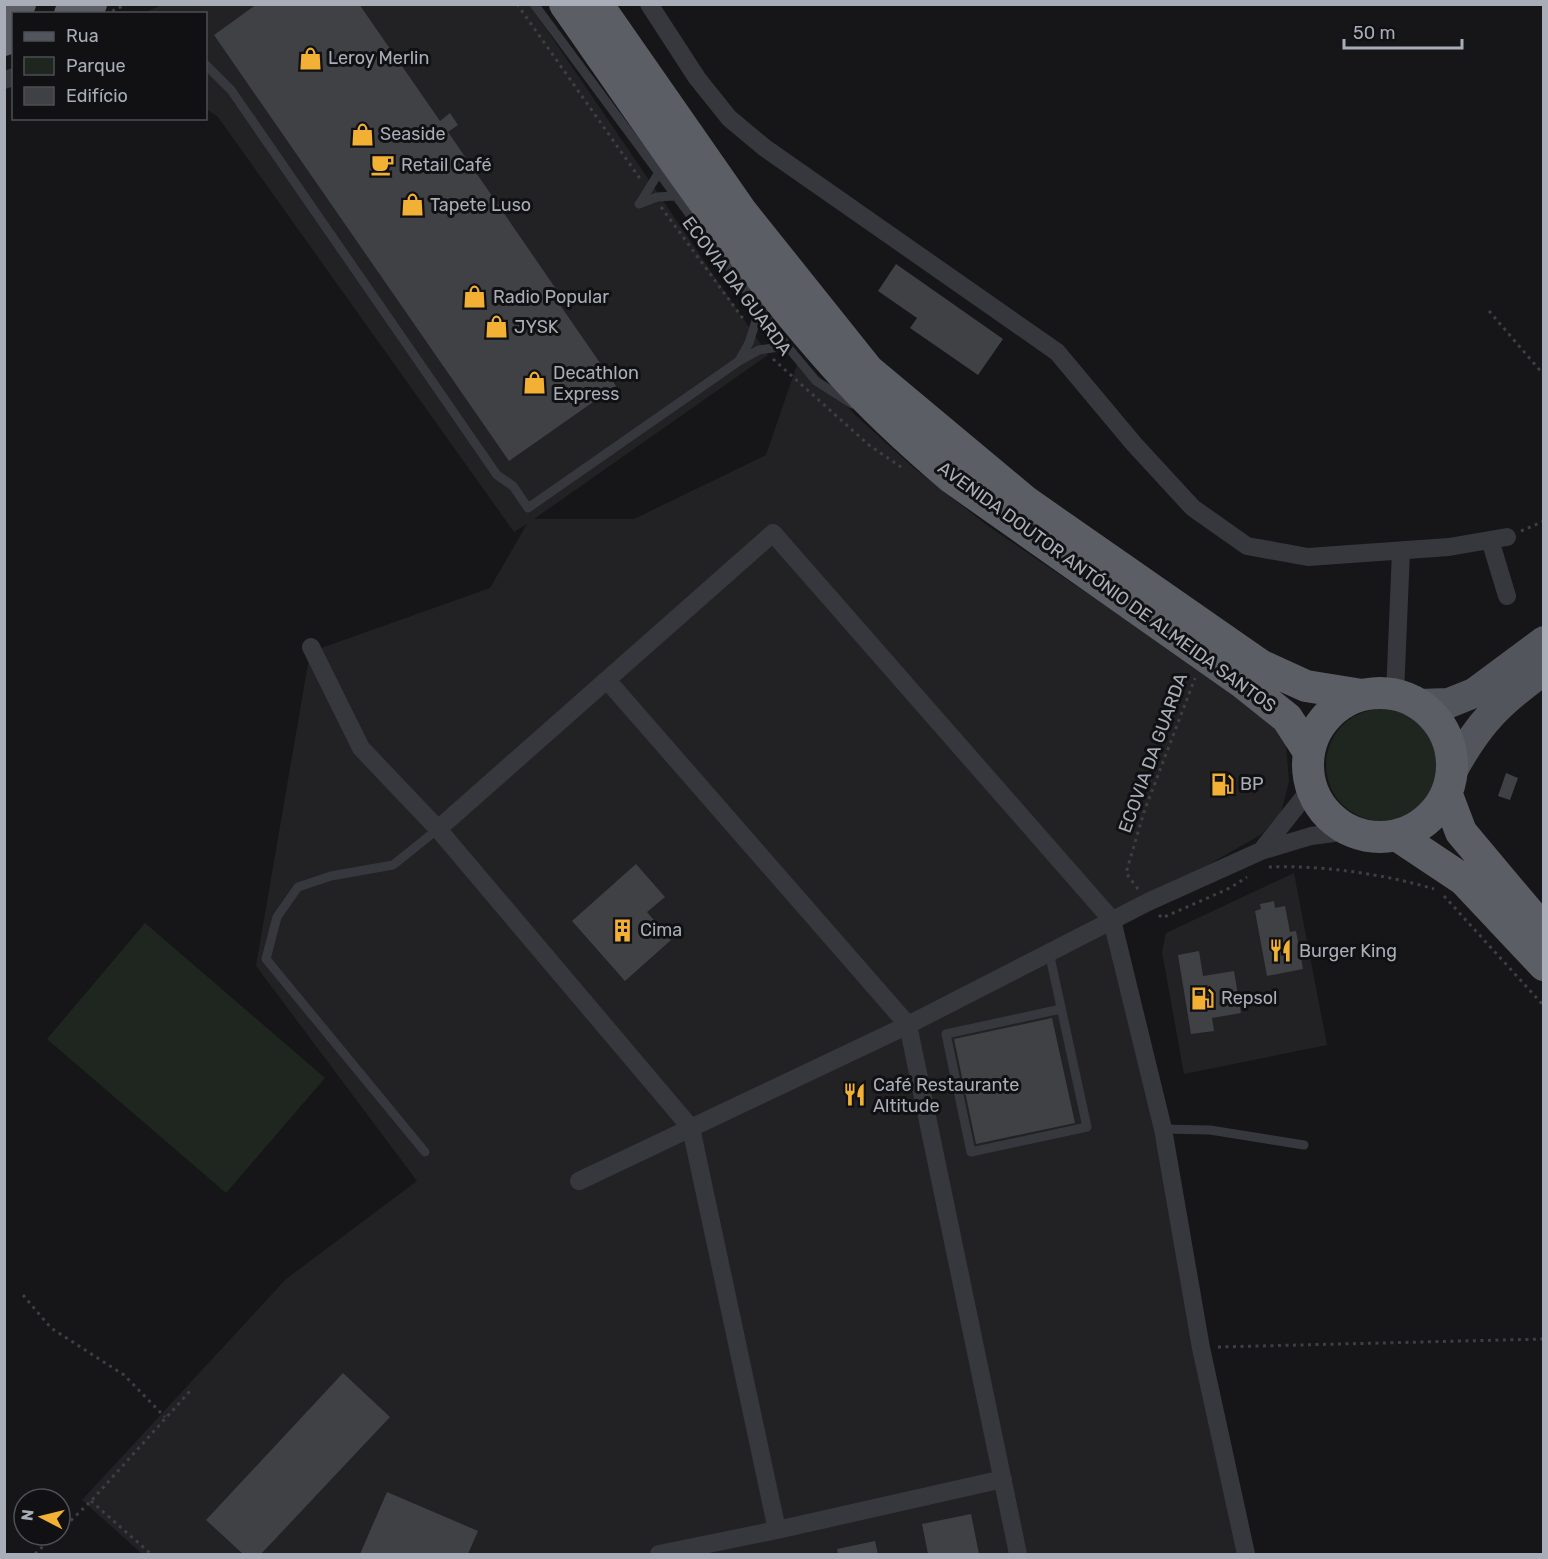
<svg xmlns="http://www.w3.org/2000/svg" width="1548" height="1559" font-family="Rubik,sans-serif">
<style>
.built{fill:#222225}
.green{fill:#1e261f}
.building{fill:#404145}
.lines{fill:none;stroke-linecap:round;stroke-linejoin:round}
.path{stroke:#3d3f44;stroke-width:3;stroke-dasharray:3 4.5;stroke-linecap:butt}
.service{stroke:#37383d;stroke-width:9}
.minor{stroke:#37383d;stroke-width:18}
.primary{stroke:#53555c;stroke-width:30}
.trunk{stroke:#5b5e65;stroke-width:32}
.labels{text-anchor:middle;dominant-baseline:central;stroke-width:6;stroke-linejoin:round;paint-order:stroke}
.poi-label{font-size:18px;fill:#a8adb8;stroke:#111113;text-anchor:start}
.street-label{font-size:18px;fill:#a8adb8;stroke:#111113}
</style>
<rect width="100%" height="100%" fill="#161618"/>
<path class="built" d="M164,4l366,1 238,350 -234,164h100l132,-64 34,-99 54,58 61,55 73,57 280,190 18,28 3,37 -8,32 -19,21 -150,86 134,634h-1104l-60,-54 204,-221 131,-98 -161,-215 54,-314 180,-64 37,-64 -13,8 -296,-415 -12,-8v-95l-63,-1z
M1294,873l33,172 -143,29 -22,-122 4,-19z"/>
<path class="green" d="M1326 765a56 56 0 1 1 112 0a56 56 0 1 1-112 0Z
M145,923l180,155 -99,115 -179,-154z"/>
<path class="building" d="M257,4h102l81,117 10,-8 8,12 -10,7 117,170 -5,3 56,81 -107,75 -295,-426z
M896,264l107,75 -25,36 -68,-47 7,-10 -39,-27z
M1506,773l12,5 -8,22 -12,-4z
M636,864l29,33 -18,15 24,28 -46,41 -53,-60z
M1274,901l1,7 10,-2 5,26 6,-1 7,38 -36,7 -12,-65 6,-2 -1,-5z
M1199,951l4,25 31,-5 7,42 -29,5 2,13 -23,3 -13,-79z
M1052,1018l23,105 -99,21 -22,-105z
M343,1373l47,44 -129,137h-18l-37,-34z
M387,1492l91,39 -10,23h-108z
M971,1514l8,40h-51l-6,-30z
M875,1541l3,13h-40l-1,-5z"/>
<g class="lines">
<path class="path" d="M517,4l124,176
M112,11l15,-7
M661,207l83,113
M1489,311l55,64
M773,359l96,86 32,22
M1521,531l23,-10
M1269,867c51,-2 116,7 165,22
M1138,889l-12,-16 18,-61 51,-134
M1444,896l100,110
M1159,915l3,3 68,-30 17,-11
M23,1295l28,33 73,47 41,42
M1218,1347l326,-8
M91,1501l60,53
M60,1531l31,-30 100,-111
M35,1554l20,-19"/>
<path class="service" d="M534,4l253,342 29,35 36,23
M206,65l25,25 266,385 16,11 15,22 211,-147 20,-11 28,-4
M640,203l18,-29
M639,204l18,-7 17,-1
M739,361l10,-18 10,-32
M1049,952l38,175 -116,25 -25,-118 115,-25
M1163,1129l47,1 94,15
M425,1152l-159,-193 11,-42 21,-30 33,-11 62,-11 45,-36"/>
<path class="minor" d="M649,4l48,74 32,40 36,30 292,204 77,92 59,64 54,38 61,11 141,-10 58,-10
M4,80l10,-3
M1490,540l17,56
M311,647l50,101 77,81
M607,680l301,345 110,529
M1395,694l6,-143
M1261,851l50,-63
M579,1181l329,-156 240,-123 113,-51 50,-15 37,-5
M777,1530l226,-51
M659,1554l118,-24 -86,-402 -253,-299 335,-296 339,387 51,209 38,219 45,206"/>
<path class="primary" d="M1419,704l30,-1 25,-10 70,-52
M1453,770c26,-48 47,-68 91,-100"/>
<path class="trunk" d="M565,4c87,124 171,252 272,364 36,40 75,76 115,110l291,205 44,35 22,34
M597,4l144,207 127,159 158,132 234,163 46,21 56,9
M4,11l16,-7
M70,14l21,-10
M4,40l10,-4
M1308 765a72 72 0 1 1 144 0a72 72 0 1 1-144 0Z
M1447,795l14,37 83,99
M1398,836l66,44 80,85"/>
</g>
<defs>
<symbol id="shop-bare" viewBox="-9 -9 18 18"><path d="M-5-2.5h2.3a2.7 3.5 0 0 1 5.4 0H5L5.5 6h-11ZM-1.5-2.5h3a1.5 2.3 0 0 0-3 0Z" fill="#f2b134" stroke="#111113" stroke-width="2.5" paint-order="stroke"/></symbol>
<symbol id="cafe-bare" viewBox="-9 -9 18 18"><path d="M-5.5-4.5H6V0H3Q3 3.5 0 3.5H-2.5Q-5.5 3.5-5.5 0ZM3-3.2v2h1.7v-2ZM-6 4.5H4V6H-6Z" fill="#f2b134" stroke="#111113" stroke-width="2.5" paint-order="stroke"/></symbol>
<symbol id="fuel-bare" viewBox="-9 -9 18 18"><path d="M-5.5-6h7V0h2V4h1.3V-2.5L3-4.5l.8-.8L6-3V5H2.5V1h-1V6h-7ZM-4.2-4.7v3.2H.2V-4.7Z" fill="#f2b134" stroke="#111113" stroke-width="2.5" paint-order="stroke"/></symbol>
<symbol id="building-bare" viewBox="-9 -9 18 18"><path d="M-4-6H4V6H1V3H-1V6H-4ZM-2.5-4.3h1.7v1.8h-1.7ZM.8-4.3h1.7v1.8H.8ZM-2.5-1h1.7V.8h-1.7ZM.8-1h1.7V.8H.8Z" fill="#f2b134" stroke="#111113" stroke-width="2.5" paint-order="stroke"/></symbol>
<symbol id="restaurant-bare" viewBox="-9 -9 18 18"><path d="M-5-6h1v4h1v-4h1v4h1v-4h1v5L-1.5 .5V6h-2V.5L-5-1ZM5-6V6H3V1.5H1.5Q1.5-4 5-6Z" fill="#f2b134" stroke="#111113" stroke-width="2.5" paint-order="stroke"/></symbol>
</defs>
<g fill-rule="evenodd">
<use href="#shop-bare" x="294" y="42" width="33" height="33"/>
<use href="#shop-bare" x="346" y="118" width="33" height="33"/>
<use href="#cafe-bare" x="366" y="148" width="33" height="33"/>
<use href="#shop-bare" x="396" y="188" width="33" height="33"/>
<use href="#shop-bare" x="458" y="280" width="33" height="33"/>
<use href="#shop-bare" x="480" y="310" width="33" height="33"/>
<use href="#shop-bare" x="518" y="366" width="33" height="33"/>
<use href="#fuel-bare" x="1206" y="768" width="33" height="33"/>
<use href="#building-bare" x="606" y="914" width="33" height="33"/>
<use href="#restaurant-bare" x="1264" y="934" width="33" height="33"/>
<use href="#fuel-bare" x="1186" y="982" width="33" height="33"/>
<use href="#restaurant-bare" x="838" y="1078" width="33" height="33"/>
</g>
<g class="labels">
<g class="poi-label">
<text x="328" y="58">Leroy Merlin</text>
<text x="380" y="134">Seaside</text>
<text x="401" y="165">Retail Café</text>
<text x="430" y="205">Tapete Luso</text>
<text x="493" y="297">Radio Popular</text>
<text x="514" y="327">JYSK</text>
<text x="553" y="373">Decathlon<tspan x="553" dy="21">Express</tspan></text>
<text x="1240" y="784">BP</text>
<text x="640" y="930">Cima</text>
<text x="1299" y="951">Burger King</text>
<text x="1221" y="998">Repsol</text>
<text x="873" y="1085">Café Restaurante<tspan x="873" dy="21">Altitude</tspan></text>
</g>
<g class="street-label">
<text transform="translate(737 286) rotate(53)">ECOVIA DA GUARDA</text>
<text transform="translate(1107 587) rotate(36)">AVENIDA DOUTOR ANTÓNIO DE ALMEIDA SANTOS</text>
<text transform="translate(1153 753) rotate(-70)">ECOVIA DA GUARDA</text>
</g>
</g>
<rect width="1548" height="1559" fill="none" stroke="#a8adb8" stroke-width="12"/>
<rect x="12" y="12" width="195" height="108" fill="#111113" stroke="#4d4f55" stroke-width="1.5"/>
<rect x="24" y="32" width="30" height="9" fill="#53555c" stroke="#4d4f55" stroke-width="1.5"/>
<text x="66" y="42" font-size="18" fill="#a8adb8">Rua</text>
<rect x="24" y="57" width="30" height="18" fill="#1e261f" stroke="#4d4f55" stroke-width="1.5"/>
<text x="66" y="72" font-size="18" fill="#a8adb8">Parque</text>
<rect x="24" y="87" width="30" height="18" fill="#404145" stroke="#4d4f55" stroke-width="1.5"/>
<text x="66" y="102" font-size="18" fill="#a8adb8">Edifício</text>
<g transform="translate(42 1517) rotate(277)"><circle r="28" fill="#111113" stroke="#4d4f55" stroke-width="1.5"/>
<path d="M0-4.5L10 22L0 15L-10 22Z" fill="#f2b134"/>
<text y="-9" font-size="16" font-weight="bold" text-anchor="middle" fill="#a8adb8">N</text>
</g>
<path d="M1344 39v9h118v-9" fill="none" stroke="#a8adb8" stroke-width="3"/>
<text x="1353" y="39" font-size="18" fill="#a8adb8" stroke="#111113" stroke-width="4.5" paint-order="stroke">50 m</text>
</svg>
